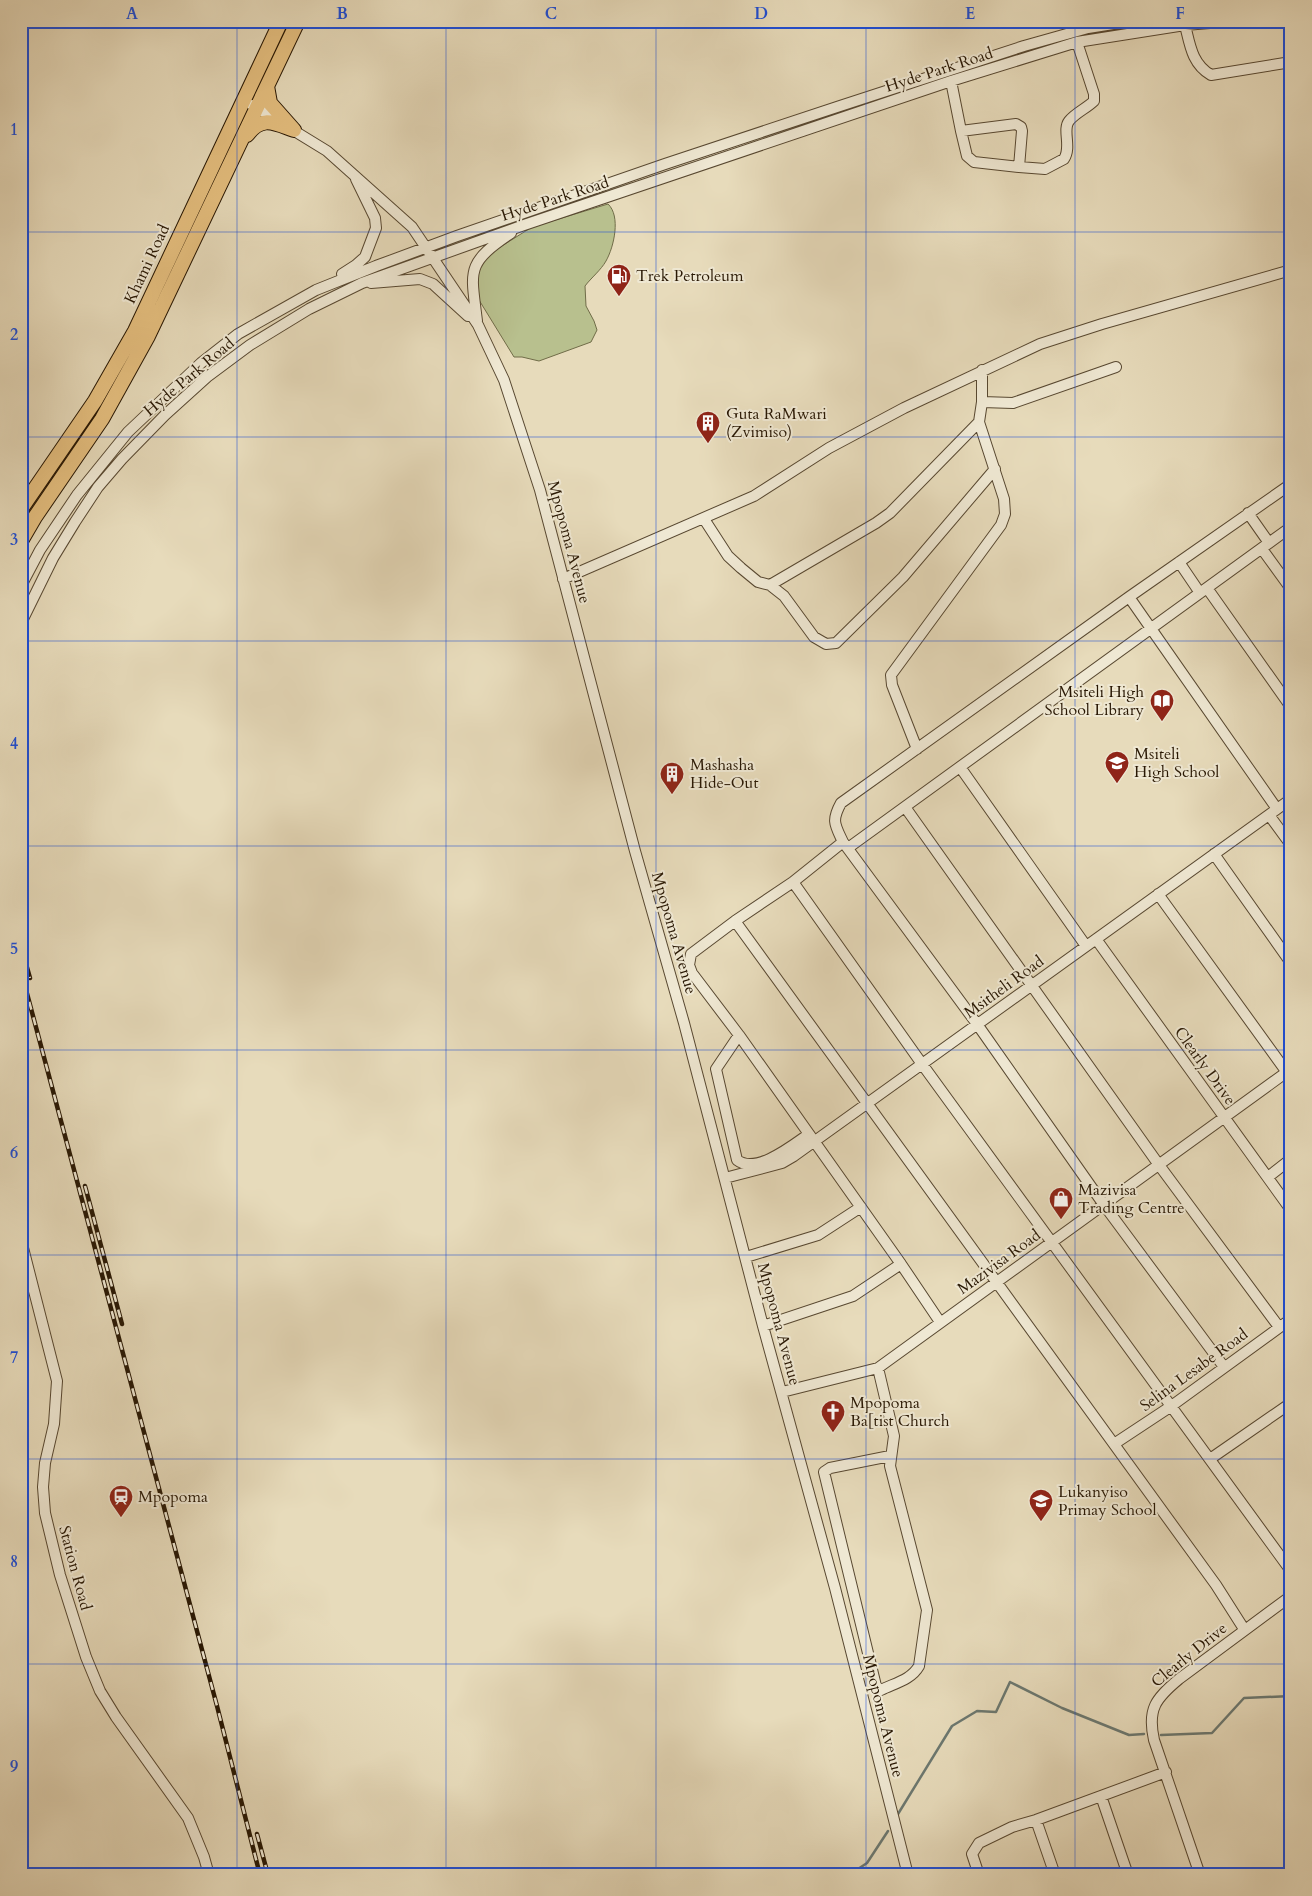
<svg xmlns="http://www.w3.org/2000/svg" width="1312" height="1896" font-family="Cardo,serif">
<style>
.green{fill:#b8c08e;stroke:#706c48}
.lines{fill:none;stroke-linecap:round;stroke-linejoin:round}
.stream{stroke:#6c7870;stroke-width:2.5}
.minor-casing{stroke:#584831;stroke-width:12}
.major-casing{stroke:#281703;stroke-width:16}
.minor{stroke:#efe8d3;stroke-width:10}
.major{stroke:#e4be7e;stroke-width:14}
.rail-casing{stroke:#281703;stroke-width:4.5}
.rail{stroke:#efe8d3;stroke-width:2.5;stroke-dasharray:8;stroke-linecap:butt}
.grid{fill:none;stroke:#1d4ed8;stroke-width:1;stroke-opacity:0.55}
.labels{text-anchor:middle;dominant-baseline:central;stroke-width:4;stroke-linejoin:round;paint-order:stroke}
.street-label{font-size:16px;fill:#281703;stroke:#efe8d3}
.poi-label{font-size:16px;fill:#281703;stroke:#efe8d3;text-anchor:start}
.neatline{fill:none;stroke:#1d4ed8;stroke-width:2}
.grid-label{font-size:16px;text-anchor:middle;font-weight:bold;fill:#1d4ed8}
</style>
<rect width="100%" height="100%" fill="#e7dbbb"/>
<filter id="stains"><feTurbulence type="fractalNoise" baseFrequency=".004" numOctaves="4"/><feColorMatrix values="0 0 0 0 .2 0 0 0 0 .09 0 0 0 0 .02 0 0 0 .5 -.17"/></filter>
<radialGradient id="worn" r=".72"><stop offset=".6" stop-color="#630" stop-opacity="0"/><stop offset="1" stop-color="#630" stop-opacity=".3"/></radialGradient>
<path class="green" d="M608,204c13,12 6,43 -2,57 -5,9 -15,17 -21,25l1,20 8,15 3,9 -6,12 -52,19 -17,-4h-8l-35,-57 -4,-16 3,-15 8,-13 46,-29z"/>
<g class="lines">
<path class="stream" d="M1161,1735l51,-2 32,-35 47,-2
M898,1814l54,-88 25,-15 19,1 14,-30 52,26 67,27 15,-1
M849,1875l18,-12 21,-32"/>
<defs>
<path id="minor" d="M1185,25c5,20 7,39 26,50l80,-13
M951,81l10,50 55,-7 5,3 1,4 -3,36 26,2 19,-10c8,-12 -2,-29 5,-38 6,-8 18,-13 25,-20v-7l-17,-52
M252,105l75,46 85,76 66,98 26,55 36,110 95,361 49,172 79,303 72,262 73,287
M961,131l6,25 7,6 45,5
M342,274l14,-9 9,-8 11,-29 -1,-10 -19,-39
M371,283l49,-4 13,5 35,32
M477,321c-6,-51 -12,-57 34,-88
M982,402l31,1 103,-36
M1248,513l21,30
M704,519l24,37 13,12 17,14 12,3 14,11 30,41 12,7 10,-1 67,-66 92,-108
M1262,549l29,40
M1179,562l21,31
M563,579l191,-83 75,-48 75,-40 136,-64 62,-20 189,-54
M770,585l106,-62 14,-10 89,-91
M21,586l19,-36 37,-55 51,-63 73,-69 37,-29 78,-44 60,-24 81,-30 208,-72 175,-58 184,-60 64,-18 44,-7
M1207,588l84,119
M1129,597l148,212
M21,623l32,-65 22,-36 23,-35 24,-28 43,-44 42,-38 43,-32 59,-36 53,-26 162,-58 427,-144 126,-39 108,-17 50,-4
M917,749l-25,-64 -1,-10 110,-150 4,-11 -1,-15 -25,-77 3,-20v-32
M960,767l126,179
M905,807l254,358 120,162
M1269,815l22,30
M843,842l-50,40 -58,39 -44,33 -2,11 3,8 47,62 162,229 39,58
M848,848l443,-321
M1214,854l77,109
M793,882l129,182 369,507
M1158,894l133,184
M735,921l481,664 28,44
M1096,939l195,271
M739,1035l-23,34 21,91c19,15 56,-15 72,-26
M1268,1177l23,-18
M725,1178l57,-15 12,-7 497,-357
M21,1240l36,141 -3,43 -9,39 -2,24 2,26 15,62 26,82 14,34 16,26 72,101 16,39 5,18
M746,1257l72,-22 43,-28
M763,1326l90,-30 48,-32
M1224,1367l-120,-162 -127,-181 -134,-182c-8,-17 -12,-21 -2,-39l288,-206 162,-113
M878,1368l16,68 -4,30 37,144 -8,56c-8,14 -24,17 -38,24l-5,-4 -52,-214 6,-4 60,-12
M782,1392l96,-24 413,-299
M1114,1444l56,-37 121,-88
M1210,1459l81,-56
M1101,1796l27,79
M1036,1820l19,55
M979,1875l-7,-21 7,-11 33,-16 24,-7 130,-48
M1200,1875l-46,-135c-7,-31 2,-42 25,-61l112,-83"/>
<path id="major" d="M267,86l3,17 23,26
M247,135c15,-20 27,-12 47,-5
M21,509l74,-108 40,-70 146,-310
M21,541l14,-24 67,-98 46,-83 150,-315"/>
</defs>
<use href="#minor" class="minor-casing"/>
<use href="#major" class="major-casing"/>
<use href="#minor" class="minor"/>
<use href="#major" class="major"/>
<defs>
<path id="rail" d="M21,946l9,32
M21,971l196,735 43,169
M85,1186l37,138
M257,1834l11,41"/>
</defs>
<use href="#rail" class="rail-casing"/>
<use href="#rail" class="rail"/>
</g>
<path class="grid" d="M237,21v1854M446,21v1854M656,21v1854M866,21v1854M1075,21v1854M21,232h1270M21,437h1270M21,641h1270M21,846h1270M21,1050h1270M21,1255h1270M21,1459h1270M21,1664h1270"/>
<defs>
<symbol id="fuel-pin" viewBox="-11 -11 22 30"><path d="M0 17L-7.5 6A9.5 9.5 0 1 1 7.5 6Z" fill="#8f2418" stroke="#efe8d3"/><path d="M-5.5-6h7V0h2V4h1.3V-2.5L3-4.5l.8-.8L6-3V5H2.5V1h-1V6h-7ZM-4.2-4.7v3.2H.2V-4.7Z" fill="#fff"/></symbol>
<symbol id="building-pin" viewBox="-11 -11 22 30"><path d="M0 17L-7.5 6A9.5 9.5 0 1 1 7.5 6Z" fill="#8f2418" stroke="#efe8d3"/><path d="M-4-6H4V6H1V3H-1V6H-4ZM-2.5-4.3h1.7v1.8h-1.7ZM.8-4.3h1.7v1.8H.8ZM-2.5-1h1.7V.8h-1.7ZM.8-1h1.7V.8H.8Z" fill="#fff"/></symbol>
<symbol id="library-pin" viewBox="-11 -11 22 30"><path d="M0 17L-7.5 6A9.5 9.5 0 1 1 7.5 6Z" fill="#8f2418" stroke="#efe8d3"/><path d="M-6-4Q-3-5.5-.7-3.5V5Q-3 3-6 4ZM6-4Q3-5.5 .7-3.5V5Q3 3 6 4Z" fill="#fff"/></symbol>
<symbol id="school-pin" viewBox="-11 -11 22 30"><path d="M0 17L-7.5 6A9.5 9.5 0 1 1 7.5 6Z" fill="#8f2418" stroke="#efe8d3"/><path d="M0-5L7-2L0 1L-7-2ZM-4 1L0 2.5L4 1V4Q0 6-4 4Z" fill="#fff"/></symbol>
<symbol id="shop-pin" viewBox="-11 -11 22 30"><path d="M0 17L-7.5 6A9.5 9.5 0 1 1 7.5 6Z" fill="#8f2418" stroke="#efe8d3"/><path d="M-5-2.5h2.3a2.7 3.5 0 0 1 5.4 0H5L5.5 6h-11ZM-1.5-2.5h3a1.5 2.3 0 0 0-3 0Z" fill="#fff"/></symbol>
<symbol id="church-pin" viewBox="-11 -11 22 30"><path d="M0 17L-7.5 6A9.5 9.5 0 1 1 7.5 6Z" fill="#8f2418" stroke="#efe8d3"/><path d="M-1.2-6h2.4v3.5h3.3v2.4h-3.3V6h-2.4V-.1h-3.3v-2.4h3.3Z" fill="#fff"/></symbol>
<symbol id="station-pin" viewBox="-11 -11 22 30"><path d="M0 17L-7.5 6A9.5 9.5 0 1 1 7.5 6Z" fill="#8f2418" stroke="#efe8d3"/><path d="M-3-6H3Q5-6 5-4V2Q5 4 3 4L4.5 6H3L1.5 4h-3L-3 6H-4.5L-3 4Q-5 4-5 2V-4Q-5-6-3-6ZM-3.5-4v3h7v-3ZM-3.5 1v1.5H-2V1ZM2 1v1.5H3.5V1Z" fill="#fff"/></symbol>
</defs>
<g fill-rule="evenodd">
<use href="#fuel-pin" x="605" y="262" width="28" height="38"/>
<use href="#building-pin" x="694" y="409" width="28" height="38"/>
<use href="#library-pin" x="1148" y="687" width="28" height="38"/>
<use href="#school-pin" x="1103" y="749" width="28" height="38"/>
<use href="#building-pin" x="658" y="760" width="28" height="38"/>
<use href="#shop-pin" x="1047" y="1185" width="28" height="38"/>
<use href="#church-pin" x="819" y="1398" width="28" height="38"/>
<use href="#station-pin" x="107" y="1483" width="28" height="38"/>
<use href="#school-pin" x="1027" y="1487" width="28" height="38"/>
</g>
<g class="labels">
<g class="street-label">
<text transform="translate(939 70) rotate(-18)">Hyde Park Road</text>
<text transform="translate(555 199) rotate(-18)">Hyde Park Road</text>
<text transform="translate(147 264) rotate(-65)">Khami Road</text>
<text transform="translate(189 377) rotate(-40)">Hyde Park Road</text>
<text transform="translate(569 542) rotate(75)">Mpopoma Avenue</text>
<text transform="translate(674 933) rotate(74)">Mpopoma Avenue</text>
<text transform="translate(1004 987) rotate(-36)">Msitheli Road</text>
<text transform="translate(1205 1066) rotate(54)">Clearly Drive</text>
<text transform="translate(999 1262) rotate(-36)">Mazivisa Road</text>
<text transform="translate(779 1324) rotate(75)">Mpopoma Avenue</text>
<text transform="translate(1194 1370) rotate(-36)">Selina Lesabe Road</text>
<text transform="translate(75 1568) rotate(75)">Station Road</text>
<text transform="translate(1189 1655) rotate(-39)">Clearly Drive</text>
<text transform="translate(883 1716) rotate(76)">Mpopoma Avenue</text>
</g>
<g class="poi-label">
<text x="636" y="276">Trek Petroleum</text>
<text x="726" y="414">Guta RaMwari<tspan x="726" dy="18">(Zvimiso)</tspan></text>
<text x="1144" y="692" text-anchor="end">Msiteli High<tspan x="1144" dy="18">School Library</tspan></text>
<text x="1134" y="754">Msiteli<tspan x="1134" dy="18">High School</tspan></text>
<text x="690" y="765">Mashasha<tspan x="690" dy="18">Hide-Out</tspan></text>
<text x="1078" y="1190">Mazivisa<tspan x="1078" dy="18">Trading Centre</tspan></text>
<text x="850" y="1403">Mpopoma<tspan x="850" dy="18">Ba[tist Church</tspan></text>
<text x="1058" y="1492">Lukanyiso<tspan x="1058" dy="18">Primay School</tspan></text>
<text x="138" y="1497">Mpopoma</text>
</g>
</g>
<rect width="1312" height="1896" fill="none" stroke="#e7dbbb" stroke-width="55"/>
<rect x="28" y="28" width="1256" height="1840" class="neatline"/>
<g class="grid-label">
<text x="132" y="19">A</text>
<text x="342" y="19">B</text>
<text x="551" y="19">C</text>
<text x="761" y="19">D</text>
<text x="970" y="19">E</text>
<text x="1180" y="19">F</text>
<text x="14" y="135">1</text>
<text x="14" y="340">2</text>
<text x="14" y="545">3</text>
<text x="14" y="749">4</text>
<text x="14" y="954">5</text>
<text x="14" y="1158">6</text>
<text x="14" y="1363">7</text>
<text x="14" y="1567">8</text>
<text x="14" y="1772">9</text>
</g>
<rect width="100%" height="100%" filter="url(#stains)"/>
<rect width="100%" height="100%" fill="url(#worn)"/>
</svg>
